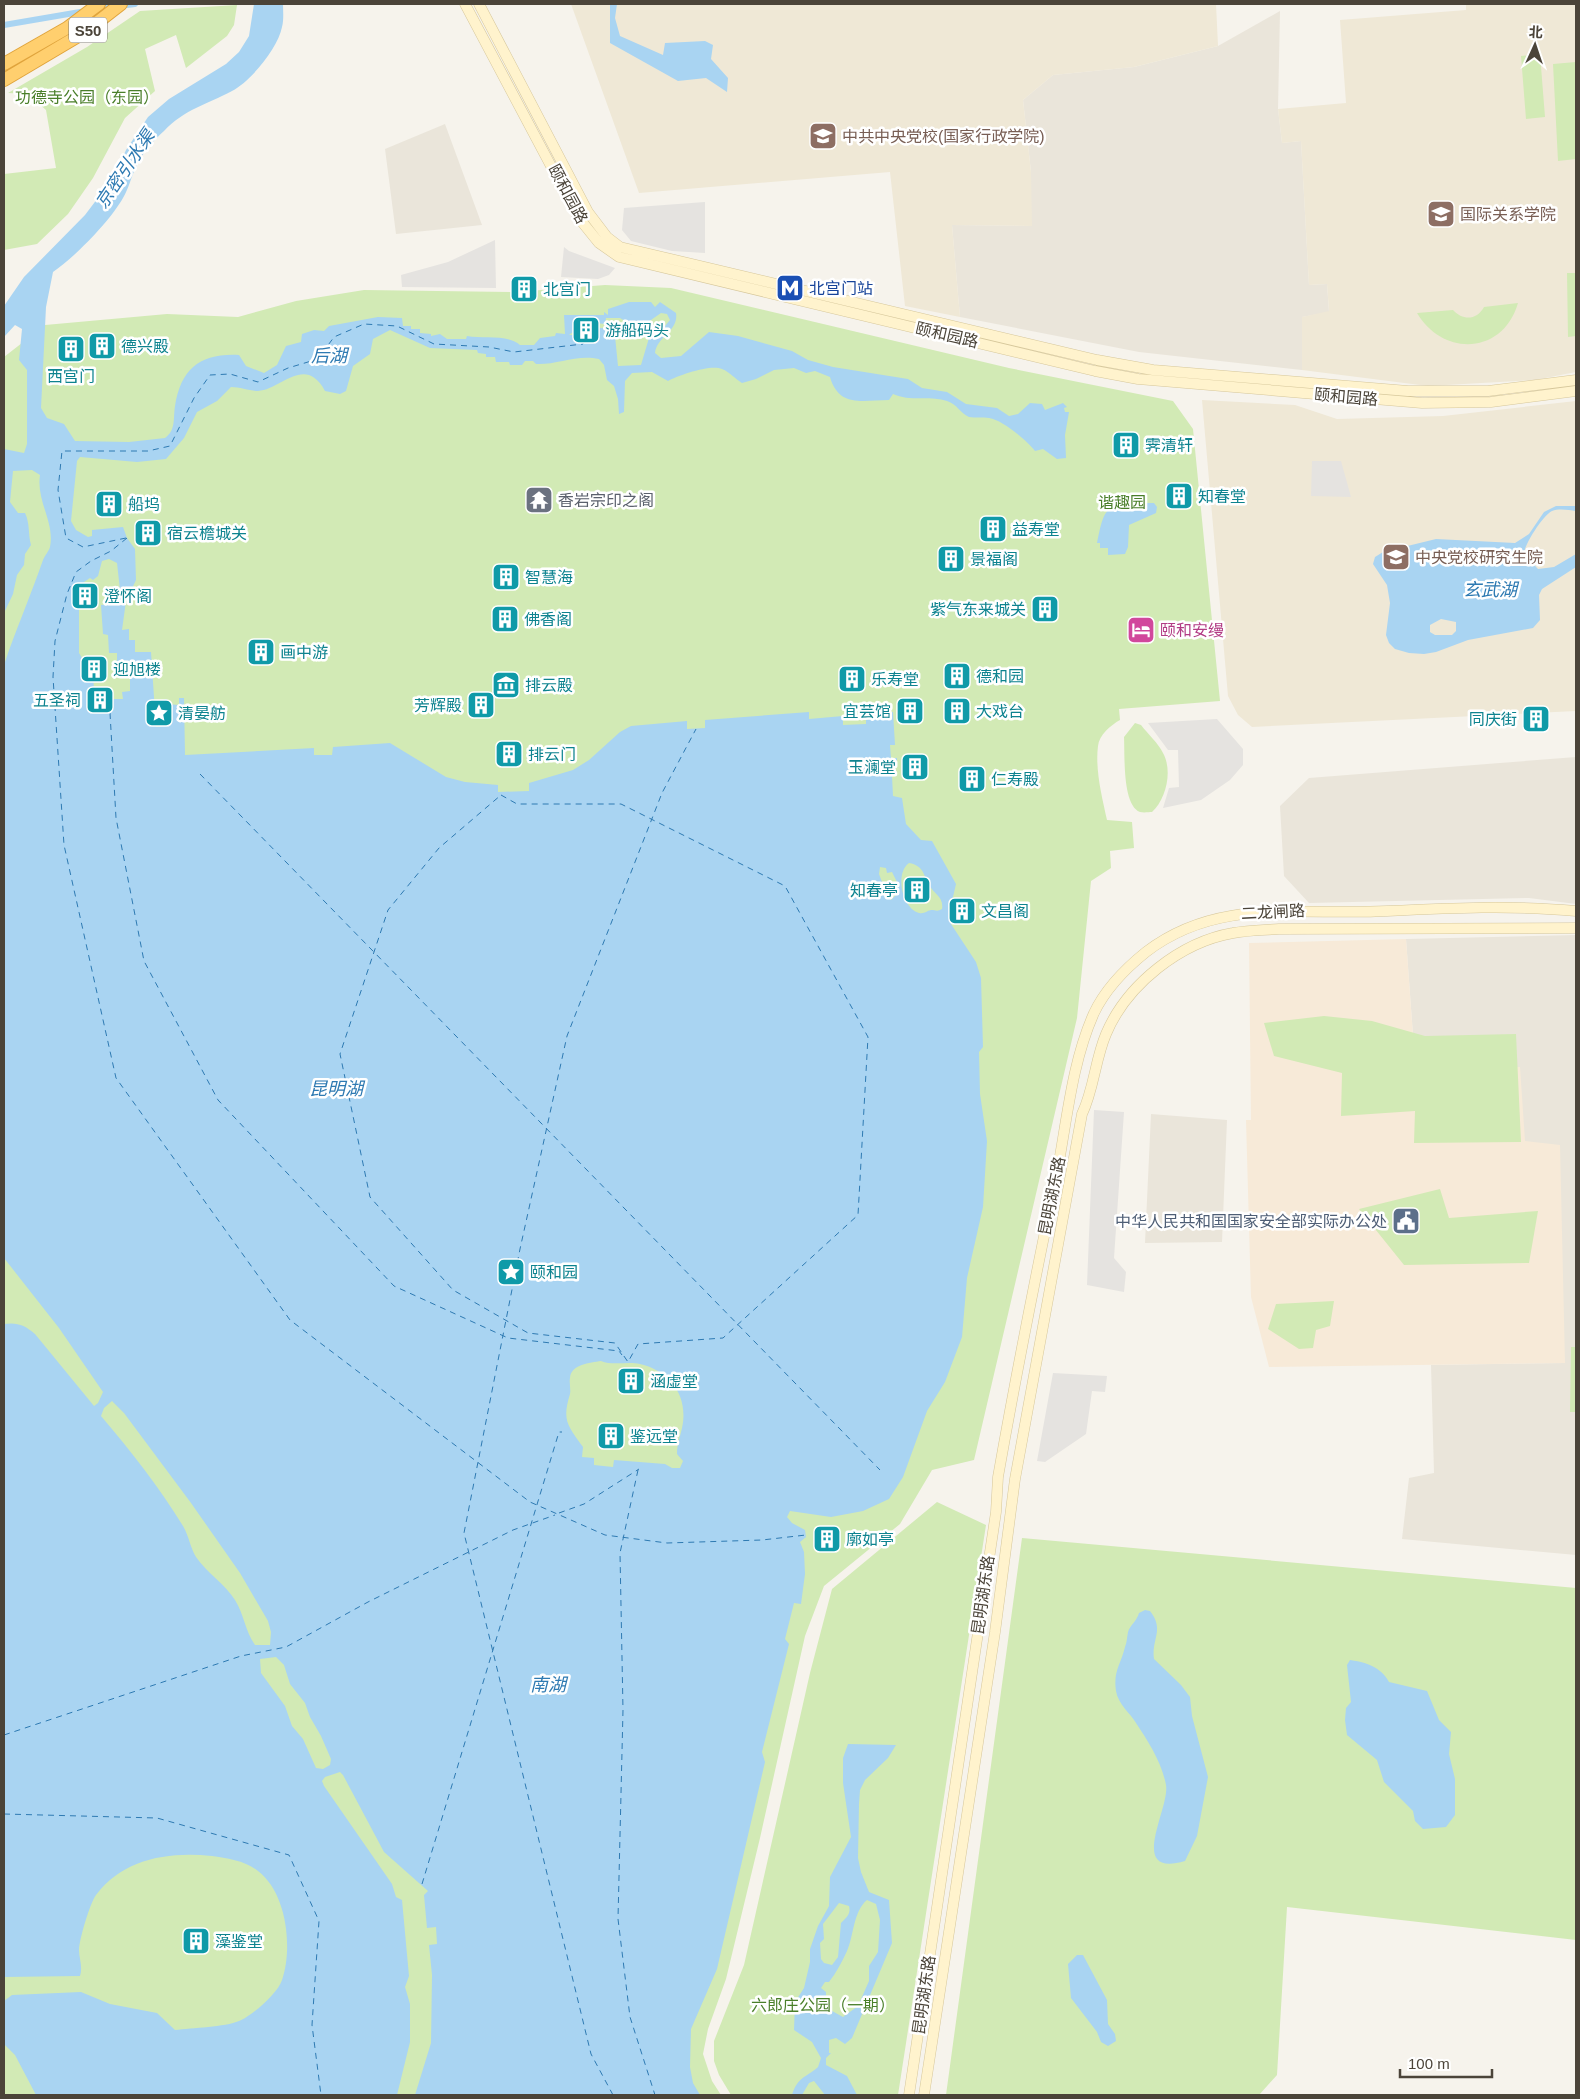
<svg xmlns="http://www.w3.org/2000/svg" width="1580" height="2099" font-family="Arial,'Noto Sans SC',sans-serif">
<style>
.residential{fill:#eae5da}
.commercial{fill:#f7ead8}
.education{fill:#efe8d6}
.green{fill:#d2eab5}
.parking{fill:#e5e3e0}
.water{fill:#a9d4f2;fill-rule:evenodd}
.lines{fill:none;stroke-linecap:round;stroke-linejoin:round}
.canal{stroke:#a9d4f2;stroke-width:6}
.ferry{stroke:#2e7ab2;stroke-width:1;stroke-dasharray:6 5;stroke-linecap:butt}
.secondary-casing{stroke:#d6c79b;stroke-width:11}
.highway-casing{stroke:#e0a43c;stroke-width:14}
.secondary{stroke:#fff3cd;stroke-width:10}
.highway{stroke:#ffcf6e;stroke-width:12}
.labels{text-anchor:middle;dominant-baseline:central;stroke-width:5;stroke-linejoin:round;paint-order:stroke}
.shield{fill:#fff;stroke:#817c74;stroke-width:1}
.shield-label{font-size:15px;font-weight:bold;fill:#4b4439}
.park-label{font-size:16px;fill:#4a7f2a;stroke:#fff}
.education-label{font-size:16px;fill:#785e54;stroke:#fff;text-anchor:start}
.street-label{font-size:16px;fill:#4b4439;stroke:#fff}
.transit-label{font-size:16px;fill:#164399;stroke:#fff;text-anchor:start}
.culture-label{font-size:16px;fill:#0d838f;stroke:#fff;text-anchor:start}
.worship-label{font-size:16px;fill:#5b616d;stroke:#fff;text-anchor:start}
.hotel-label{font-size:16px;fill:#b23c85;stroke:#fff;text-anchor:start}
.service-label{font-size:16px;fill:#4e5e75;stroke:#fff;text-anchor:end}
.water-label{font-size:18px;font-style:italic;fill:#2e7ab2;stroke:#fff}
</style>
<rect width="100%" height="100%" fill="#f6f3ec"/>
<path class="residential" d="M1280,11l-2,98 4,34 19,-2 8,144 18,-1 2,28 -27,5v53l-163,-18 -179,-35 -8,-92 79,1v-54l-8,-72 30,-25 81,-8 84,-21z
M445,124l37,101 -86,9 -11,-85z
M1576,757v147l-47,-6 -220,5 -25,-27 -4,-70 29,-28z
M1576,935v620l-174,-16 7,-61 25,-5 -3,-108 134,-2 -40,-222 -90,-72 -20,-6 -9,-124z
M1151,1114l76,6 -5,122 -77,1z"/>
<path class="commercial" d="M1406,939l9,124 20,6 85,-2 5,74 35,4 5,218 -296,4 -18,-70 -5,-177h5l-2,-177z"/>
<path class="education" d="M571,4h645l2,42 -84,21 -81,8 -30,25 8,72 1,54 -80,-1 8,92 -55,-11 -15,-134 -251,21z
M1466,4h110v368l-41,8 -107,6 -126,-16v-53l27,-6 -2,-27 -18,1 -8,-144 -19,2 -4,-34 68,-6 -6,-83 126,-10z
M1202,400l93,5 42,14 106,-3 133,-15v310l-324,16 -14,-12 -10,-19z"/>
<path class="green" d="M237,5l-3,20 -7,11 -41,32 -10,-33 -31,14 10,42 -30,27 -32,60 -25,36 -31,30 -33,6v-76l52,-6 -10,-58 -18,-16 -20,-1 79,-46 53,-36z
M1540,54l5,63 -19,2 -5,-63z
M1576,62v97l-18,2 -5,-97z
M1567,273h9v63l-8,1z
M605,285l66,3 338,80 164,33 20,28 27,272 -101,8 1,11c-9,5 -21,15 -22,26 -3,24 4,51 9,74l25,2 2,26 -24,3 1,17 -20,13 -14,137 -103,442 -42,10 -32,54 -76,62 -19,50 -45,202 -34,141 -18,50 -5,25 9,27 9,14h-717v-1738l41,-32 122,-11 71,3 58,-16 68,-11 152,2z
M1518,303c-15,52 -75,54 -101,10l36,-3c10,11 24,10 31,-3z
M1135,723l6,2c7,9 17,18 22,28 10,18 3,46 -11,59 -3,0 -8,1 -12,0 -18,-7 -15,-57 -16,-75z
M1324,1016l48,5 53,15 91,-2 5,108 -107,1 1,-32 -74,5 1,-43 -68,-17 -10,-33z
M1440,1189l9,29 89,-7 -9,52 -125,2 -45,-56z
M1334,1301l-4,25 -14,4 -3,18 -14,1 -31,-20 8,-25z
M1571,1347h5v65h-6z
M937,1502l49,23 -88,570h-167l-12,-20 -5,-14v-20l30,-76 66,-292 22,-84z
M1022,1538l554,50v352l-289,-33 -10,168 -18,20h-313z"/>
<path class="parking" d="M705,202v51l-33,-2 -41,-10 -9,-11 2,-22z
M495,240l1,48 -94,-1 -1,-12 47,-13z
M564,247l5,4 46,17 -6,7 -11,4 -37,-2z
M1312,461h29l10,36 -40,-1z
M1217,719l26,30v16l-13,15 -29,20 -38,8 6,-20 10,-1 -1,-37h-10l-20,-27z
M1094,1110l30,2 -10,146 12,14 -2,20 -37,-7z
M1053,1373l54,3 -2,16 -13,-1 -6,43 -41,28 -8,-1z"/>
<path class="water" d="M254,4h29c0,7 1,15 -1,23 -4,21 -31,54 -50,64 -26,14 -47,18 -68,40 -11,10 -22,22 -28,36 -5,10 -7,21 -13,31 -13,23 -48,59 -70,74l-7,35 -5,101 6,10 17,6 11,17 54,1 36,-4c11,-8 8,-19 10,-32 6,-38 26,-53 64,-51l7,11 18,7 13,-8 9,-19 15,-4 1,-8 12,-4 10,1 5,-5 49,-9 24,1 1,8h8v3h9v4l11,1v2l9,-2 7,5h19l1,-3c16,3 41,-2 53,9h14l6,-7 15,-2 1,-3 9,1 -1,-19h40v-3l4,3v-6l21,-7h22l4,5 5,-5 16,11c3,18 -19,23 -21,40l6,5 20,-2 28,-24 29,4 54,15 16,9 25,7 75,12 14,9 25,4 19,12 31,4 12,8 9,-2 12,-11 12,1 3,6 18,-7 4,4 -3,1 1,4h4l-4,23 1,23 -9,1 -14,-10 -8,2c-8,-10 -32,-31 -46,-33 -6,-1 -14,0 -20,-1 -9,-4 -12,-13 -22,-16 -18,-6 -37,1 -54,-7l-4,6c-27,0 -50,8 -59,-23l-15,-6 -9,2 -12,-5 -20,2 -18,9 -14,4c-7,-4 -12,-11 -20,-14 -11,-5 -43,6 -54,12l-16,-9 -20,1 -7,8 -1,31 -5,2 -1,-15 -4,-13 -7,-6 -3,-15 -5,-6c-22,-5 -42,6 -63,5l-3,-3h-8l-3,4h-12l-1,-3h-13l-1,-5h-9v-3l-8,-1 -1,-3 -47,-2 -40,-18 -17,9 -3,15 -17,12 -7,25 -6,3 -15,-3c-20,-37 -44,-1 -67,0 -8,0 -18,-4 -27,-4l-14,14 -20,11 -13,26 -18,21 -29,3 -57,-5 -3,4 -6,60 5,9 12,7 4,-1v-6l31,-3 4,11 8,11 1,31 -10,21 -4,29 7,-1v11h6v12h16l5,75 7,-1 -1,-26 5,-1v5l12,1v-7h5l1,57 129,-7v7h18l1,-8 57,-4 56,34 19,5 33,3v7l31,-1v-8l44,-13 16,-10 31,-28 11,-6 56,-5v8l18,-1v-8l104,-8v7l34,-3v9l23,-1v-10l27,-2 2,33h-5l1,13h6v5h-2l1,13h-4l1,20 9,2 4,26 15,16 11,1 24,43 -7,30 2,10 25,38 5,16 2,69 -4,5 1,42 7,47 -4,66 -16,71 -5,59 -17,45 -18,29 -24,66 -14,22 -26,12 -32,6 -41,-6 -3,6 5,6 13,7 1,7 -6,5 4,10 1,22 -4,30 -7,-1 -9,36 4,5 -27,108 3,10 -48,207 -26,60 -1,38 3,16 7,12h-285l16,-52 1,-68 -3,-30 8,-1 -1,-17 -9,1 -3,-33 4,-4 -44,-39 -41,-77 -3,-3 -15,5 -3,4 2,5 68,98 4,13 6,3 7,76 -4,11 5,17v38l-13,53h-361l-21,-40 -11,-11v-43l8,-6 69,-3 29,12 47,9 18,17c17,-2 50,-3 64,-9 13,-5 39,-28 43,-41 11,-32 5,-87 -24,-109 -12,-10 -31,-13 -46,-15 -44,-5 -89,3 -116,39 -6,8 -17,45 -17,55 0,8 4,17 1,26l-76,1v-653c13,-2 21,1 31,10l59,72 4,-3 5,-11 -44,-64 -55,-70v-593c12,-36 27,-70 39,-105 2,-5 6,-9 7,-13 5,-25 -14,-46 -10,-72l-8,-5 -19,1 -3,31 8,11h7c5,10 3,21 6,32l-6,9 -1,11 -7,10 -4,19 -9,19v-164l20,4 3,-9v-74l-8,-10 3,-31 -7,-4 -11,12v-31l20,-29 61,-62 28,-37 13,-28 22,-33 21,-18 57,-35 13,-12 10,-16zM661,313l6,1 3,6 -5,6 -16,12 -8,27 -23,1 -3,-30 -9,-2 -1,-6h-7l-1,5 -6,-1v9l-3,-1 1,-6 -8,2 -2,6 -3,-7h-7l4,-3 1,-6 12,-2v-2l19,2 1,-6h14l12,7 9,2zM109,559l8,4 3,27 -7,1v13l-12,1 2,29 5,1 1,18h8v17l13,2v19l-8,1 1,7h-10v11l-24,2 -2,-23h7l-1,-13 -14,-23v-62l4,-1 1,-8 6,-4 3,2 5,-4 4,-15zM909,863c15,3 14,11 20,22 5,9 15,12 13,24 -5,3 -6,1 -11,1 -5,1 -6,4 -12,3 -16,-4 -25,-39 -10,-50zM880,867l6,1 1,5 5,-1 5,10v12l-6,6 -13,-10 4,-8 -3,-8zM601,1361c12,5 27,0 39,3 30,7 49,32 42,64 -2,9 -5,16 -5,26l6,7 -3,7h-8l-7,-4 -51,-4 -1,7 -19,-2v-7l-12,-1 1,-10c-16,-22 -21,-27 -13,-53 1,-5 -1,-11 0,-16 1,-14 20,-15 31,-17zM112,1401l12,12 67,90 49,70 28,48 3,11 -1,13h-15c-10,-14 -11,-31 -20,-45 -10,-16 -28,-27 -39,-43 -6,-10 -7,-21 -13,-31 -24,-39 -52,-75 -82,-110l3,-8zM276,1657l8,8 6,19 15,19 5,14 11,19 10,23 -1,6 -7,4 -7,-1 -13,-29 -11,-13 -7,-20 -24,-33 -1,-14z
M610,4h7l-2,14 5,18 43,19 2,-12 40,-2 8,4 -2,14 17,19 -1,14 -21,-14 -28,3 -68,-38z
M1144,503h10l3,4 -1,6 -27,12 -1,22 -3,7 -17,1v-7h-8v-5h-3c8,-40 9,-36 47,-40z
M1556,506h20v5c-7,-1 -17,-3 -24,0 -9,4 -28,34 -28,43l14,15 16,-2 22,-13v13l-34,22 -3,6 1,25 -7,8 -65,12 -32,12 -12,2 -15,-1 -14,-4 -6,-6 -3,-8 4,-32 -3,-18 -14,-21 2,-7 8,-5 53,-13 79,4 14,-9 15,-22zM1441,619l15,3v9l-4,4h-17l-5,-3v-7z
M1145,1610l5,1c15,19 1,28 4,48l27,26 9,12 2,19 16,61 -11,59 -12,25c-59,17 -15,-52 -19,-76 -4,-22 -18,-44 -30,-62 -6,-10 -18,-19 -20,-32 -3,-20 5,-27 9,-44 2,-5 2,-10 3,-15 2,-7 9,-11 11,-19z
M1350,1660c16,2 31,7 39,22l38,9 12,29 12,12 -2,22 6,25v36l-9,12 -23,2 -8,-8 -2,-10 -29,-29 -7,-22 -30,-25 -2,-15 1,-12 5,-6 -4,-37z
M848,1744l48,1 -8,13 -23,22 -5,10 -1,14 -1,54 3,14 8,20 20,8 3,43 -40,95 -7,6 -9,-6 -7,2v13h2l-5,5v7l21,11 10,19h-32l-11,-14 -5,2 -7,12h-10c6,-19 14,-17 26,-28l3,-9 -9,-16 -18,-12 1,-28 9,-14 6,-26v-13l8,-23 11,-20 1,-29 21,-40 -8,-54v-25zM867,1900l9,4 4,16 -2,32 -9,14v15l-11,25 -15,11 -20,-11 -1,-5 4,-4v-5l-5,-4 4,-6h4c7,-9 13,-20 18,-31 7,-16 6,-39 20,-51zM839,1903l10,3c2,8 -2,11 -8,17l-3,34 -6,8 -8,-2 -3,-4 -1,-16 4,-4 -1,-15z
M1077,1955h6l24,45 1,24 7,10 1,7 -8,5 -7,-4 -4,-10 -26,-34 -3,-34z"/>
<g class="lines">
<path class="canal" d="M96,9l39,-5
M4,25l82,-14"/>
<path class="ferry" d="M126,538l-43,9 -17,-9 -8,-48 4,-39h86l22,-5 24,-48 16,-23 20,-1 28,8 30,-14 30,-9 16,-22 30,-13 33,2 37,18 55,3 25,5 69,-8v-9
M127,538l-16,13 -20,10 -15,11 -9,22 -12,47 -2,36 11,168 52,233 174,242 240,182 75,33 62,8 95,-3 44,-5
M110,713l6,105 28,143 74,139 176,186 114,52 111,13 3,4
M200,774l680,696
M501,795l16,9h104l164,82 83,151 -10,178 -135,123 -85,6 -10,18 -13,-19 -87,-10 -75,-43 -83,-93 -30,-143 48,-144 51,-62z
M638,1470l-18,83 3,157 -5,209 12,98 25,78
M559,1513l25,-9 55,-35
M4,1735l237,-79 45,-9 82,-45 145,-72 42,-15
M4,1814l153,4 132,37 30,66 -7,104 9,70
M422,1884l137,-452h3
M613,2095l-22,-41 -127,-521 56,-284 47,-213 95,-243 34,-64"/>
<defs>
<path id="secondary" d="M465,4l113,213 21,26 20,14 476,114 43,8 284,24 69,-1 85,-11
M479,4l109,208 19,25 13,10 477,113 56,10 255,21h80l88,-11
M909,2095l87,-583 2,-35c18,-102 38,-203 59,-304 10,-53 15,-111 37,-160 11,-23 32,-45 52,-61 73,-56 156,-36 241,-41 63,-3 126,-6 189,0
M924,2095l71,-463 20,-153 67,-365c12,-25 13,-54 24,-80 21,-50 75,-92 127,-101 15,-3 31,-3 46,-4l297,-1"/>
<path id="highway" d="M4,64l63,-36 32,-24
M4,80l81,-48 36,-28"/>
</defs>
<use href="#secondary" class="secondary-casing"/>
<use href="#highway" class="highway-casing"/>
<use href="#secondary" class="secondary"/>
<use href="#highway" class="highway"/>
</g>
<defs>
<symbol id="university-square" viewBox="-11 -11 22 22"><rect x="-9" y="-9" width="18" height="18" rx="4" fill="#8d6e63" stroke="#fff"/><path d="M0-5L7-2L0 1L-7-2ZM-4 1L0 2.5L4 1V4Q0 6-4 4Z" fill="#fff"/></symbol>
<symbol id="metro-square" viewBox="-11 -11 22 22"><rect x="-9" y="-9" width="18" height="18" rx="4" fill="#1a4fb4" stroke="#fff"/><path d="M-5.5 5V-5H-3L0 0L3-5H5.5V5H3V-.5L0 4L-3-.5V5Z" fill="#fff"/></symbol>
<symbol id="building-square" viewBox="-11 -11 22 22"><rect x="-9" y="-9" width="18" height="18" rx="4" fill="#0f9aa8" stroke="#fff"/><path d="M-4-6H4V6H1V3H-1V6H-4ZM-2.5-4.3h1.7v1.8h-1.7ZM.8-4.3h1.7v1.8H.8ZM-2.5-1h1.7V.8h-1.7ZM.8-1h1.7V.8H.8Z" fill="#fff"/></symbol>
<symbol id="temple-square" viewBox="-11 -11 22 22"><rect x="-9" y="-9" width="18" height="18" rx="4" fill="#6b7280" stroke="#fff"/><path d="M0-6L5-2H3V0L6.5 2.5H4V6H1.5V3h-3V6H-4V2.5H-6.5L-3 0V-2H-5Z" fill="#fff"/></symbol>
<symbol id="hotel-square" viewBox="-11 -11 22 22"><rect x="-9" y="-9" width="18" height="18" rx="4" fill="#d1479c" stroke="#fff"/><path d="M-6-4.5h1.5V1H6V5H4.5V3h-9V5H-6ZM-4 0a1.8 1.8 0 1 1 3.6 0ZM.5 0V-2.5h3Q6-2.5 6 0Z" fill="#fff"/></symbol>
<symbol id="museum-square" viewBox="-11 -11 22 22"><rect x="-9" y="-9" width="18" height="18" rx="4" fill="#0f9aa8" stroke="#fff"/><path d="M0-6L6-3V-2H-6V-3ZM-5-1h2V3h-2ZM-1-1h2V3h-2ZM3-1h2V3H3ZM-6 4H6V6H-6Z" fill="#fff"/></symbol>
<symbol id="sight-square" viewBox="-11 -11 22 22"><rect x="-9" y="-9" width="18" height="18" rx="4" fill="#0f9aa8" stroke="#fff"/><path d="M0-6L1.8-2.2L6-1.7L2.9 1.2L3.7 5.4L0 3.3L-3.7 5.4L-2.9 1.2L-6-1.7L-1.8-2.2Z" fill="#fff"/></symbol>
<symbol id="civic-square" viewBox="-11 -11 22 22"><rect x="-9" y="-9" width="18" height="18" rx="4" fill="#5c6f8a" stroke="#fff"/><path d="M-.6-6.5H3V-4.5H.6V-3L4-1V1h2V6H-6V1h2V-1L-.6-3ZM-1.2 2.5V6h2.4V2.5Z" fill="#fff"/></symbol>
</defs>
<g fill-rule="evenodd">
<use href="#university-square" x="807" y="120" width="32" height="32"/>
<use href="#university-square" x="1425" y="198" width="32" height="32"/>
<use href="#metro-square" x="774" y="272" width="32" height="32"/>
<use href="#building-square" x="508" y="273" width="32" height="32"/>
<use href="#building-square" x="570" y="314" width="32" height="32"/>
<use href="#building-square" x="86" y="330" width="32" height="32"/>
<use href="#building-square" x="55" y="333" width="32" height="32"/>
<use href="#building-square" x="1110" y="429" width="32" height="32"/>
<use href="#building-square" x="1163" y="480" width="32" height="32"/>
<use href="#temple-square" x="523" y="484" width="32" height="32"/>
<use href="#building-square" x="93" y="488" width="32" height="32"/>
<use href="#building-square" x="977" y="513" width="32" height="32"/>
<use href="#building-square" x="132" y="517" width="32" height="32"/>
<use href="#university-square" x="1380" y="541" width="32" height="32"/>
<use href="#building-square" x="935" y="543" width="32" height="32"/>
<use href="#building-square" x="490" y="561" width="32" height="32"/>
<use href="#building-square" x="69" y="580" width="32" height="32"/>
<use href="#building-square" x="1029" y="593" width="32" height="32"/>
<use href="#building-square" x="489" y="603" width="32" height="32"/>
<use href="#hotel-square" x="1125" y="614" width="32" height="32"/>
<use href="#building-square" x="245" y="636" width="32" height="32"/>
<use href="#building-square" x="78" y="653" width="32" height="32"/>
<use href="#building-square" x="941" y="660" width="32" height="32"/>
<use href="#building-square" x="836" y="663" width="32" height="32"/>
<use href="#museum-square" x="490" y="669" width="32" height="32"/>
<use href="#building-square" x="84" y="684" width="32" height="32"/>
<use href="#building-square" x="465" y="689" width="32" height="32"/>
<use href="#building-square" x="894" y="695" width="32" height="32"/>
<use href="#building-square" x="941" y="695" width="32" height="32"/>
<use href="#sight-square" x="143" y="697" width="32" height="32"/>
<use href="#building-square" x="1520" y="703" width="32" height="32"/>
<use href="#building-square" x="493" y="738" width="32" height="32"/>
<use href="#building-square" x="899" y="751" width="32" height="32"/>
<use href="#building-square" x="956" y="763" width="32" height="32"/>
<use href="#building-square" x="901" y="874" width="32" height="32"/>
<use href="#building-square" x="946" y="895" width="32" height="32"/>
<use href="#civic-square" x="1390" y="1205" width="32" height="32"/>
<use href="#sight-square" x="495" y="1256" width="32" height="32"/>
<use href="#building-square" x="615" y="1365" width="32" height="32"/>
<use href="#building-square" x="595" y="1420" width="32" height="32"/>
<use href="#building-square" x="811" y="1523" width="32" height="32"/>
<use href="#building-square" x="180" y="1925" width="32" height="32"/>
</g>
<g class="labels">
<rect class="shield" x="69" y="17.5" width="38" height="25" rx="4"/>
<g class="shield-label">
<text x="88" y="30">S50</text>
</g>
<g class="park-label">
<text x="87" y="97">功德寺公园（东园）</text>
<text x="1122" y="502">谐趣园</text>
<text x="823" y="2005">六郎庄公园（一期）</text>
</g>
<g class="education-label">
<text x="842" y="136">中共中央党校(国家行政学院)</text>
<text x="1460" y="214">国际关系学院</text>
<text x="1415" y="557">中央党校研究生院</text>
</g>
<g class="street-label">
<text transform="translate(568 194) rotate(62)">颐和园路</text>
<text transform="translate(947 335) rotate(13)">颐和园路</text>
<text transform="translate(1346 397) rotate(5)">颐和园路</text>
<text transform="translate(1273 912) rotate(-3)">二龙闸路</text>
<text transform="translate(1052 1196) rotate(-79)">昆明湖东路</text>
<text transform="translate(983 1595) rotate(-82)">昆明湖东路</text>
<text transform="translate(924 1995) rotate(-82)">昆明湖东路</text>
</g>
<g class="transit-label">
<text x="809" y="288">北宫门站</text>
</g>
<g class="culture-label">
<text x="543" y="289">北宫门</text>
<text x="605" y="330">游船码头</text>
<text x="121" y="346">德兴殿</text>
<text x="71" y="376" text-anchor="middle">西宫门</text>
<text x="1145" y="445">霁清轩</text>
<text x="1198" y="496">知春堂</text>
<text x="128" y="504">船坞</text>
<text x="1012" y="529">益寿堂</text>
<text x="167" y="533">宿云檐城关</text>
<text x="970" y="559">景福阁</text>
<text x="525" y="577">智慧海</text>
<text x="104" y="596">澄怀阁</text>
<text x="1026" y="609" text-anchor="end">紫气东来城关</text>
<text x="524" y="619">佛香阁</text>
<text x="280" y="652">画中游</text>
<text x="113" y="669">迎旭楼</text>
<text x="976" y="676">德和园</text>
<text x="871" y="679">乐寿堂</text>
<text x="525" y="685">排云殿</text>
<text x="81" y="700" text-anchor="end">五圣祠</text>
<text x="462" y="705" text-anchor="end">芳辉殿</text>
<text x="891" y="711" text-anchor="end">宜芸馆</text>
<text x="976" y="711">大戏台</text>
<text x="178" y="713">清晏舫</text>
<text x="1517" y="719" text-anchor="end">同庆街</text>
<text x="528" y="754">排云门</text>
<text x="896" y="767" text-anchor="end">玉澜堂</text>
<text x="991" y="779">仁寿殿</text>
<text x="898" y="890" text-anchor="end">知春亭</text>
<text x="981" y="911">文昌阁</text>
<text x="530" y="1272">颐和园</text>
<text x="650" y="1381">涵虚堂</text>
<text x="630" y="1436">鉴远堂</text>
<text x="846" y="1539">廓如亭</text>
<text x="215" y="1941">藻鉴堂</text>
</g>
<g class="worship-label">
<text x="558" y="500">香岩宗印之阁</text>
</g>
<g class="hotel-label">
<text x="1160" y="630">颐和安缦</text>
</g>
<g class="service-label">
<text x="1387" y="1221">中华人民共和国国家安全部实际办公处</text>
</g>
<g class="water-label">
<text transform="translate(125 169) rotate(-56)">京密引水渠</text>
<text x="329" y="356">后湖</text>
<text x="1490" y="590">玄武湖</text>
<text x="336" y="1089">昆明湖</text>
<text x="548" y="1685">南湖</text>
</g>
</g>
<rect width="1580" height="2099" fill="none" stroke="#4b4439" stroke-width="10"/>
<g transform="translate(1535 45) rotate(3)" stroke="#ffffff" stroke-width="4" paint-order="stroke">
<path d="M0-4L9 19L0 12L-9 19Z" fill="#4b4439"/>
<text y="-8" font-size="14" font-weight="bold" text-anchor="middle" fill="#4b4439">北</text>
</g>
<path d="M1400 2069v8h92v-8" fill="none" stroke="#4b4439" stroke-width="2.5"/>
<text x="1408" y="2069" font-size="15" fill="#4b4439" stroke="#ffffff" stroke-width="4" paint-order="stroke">100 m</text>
</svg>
